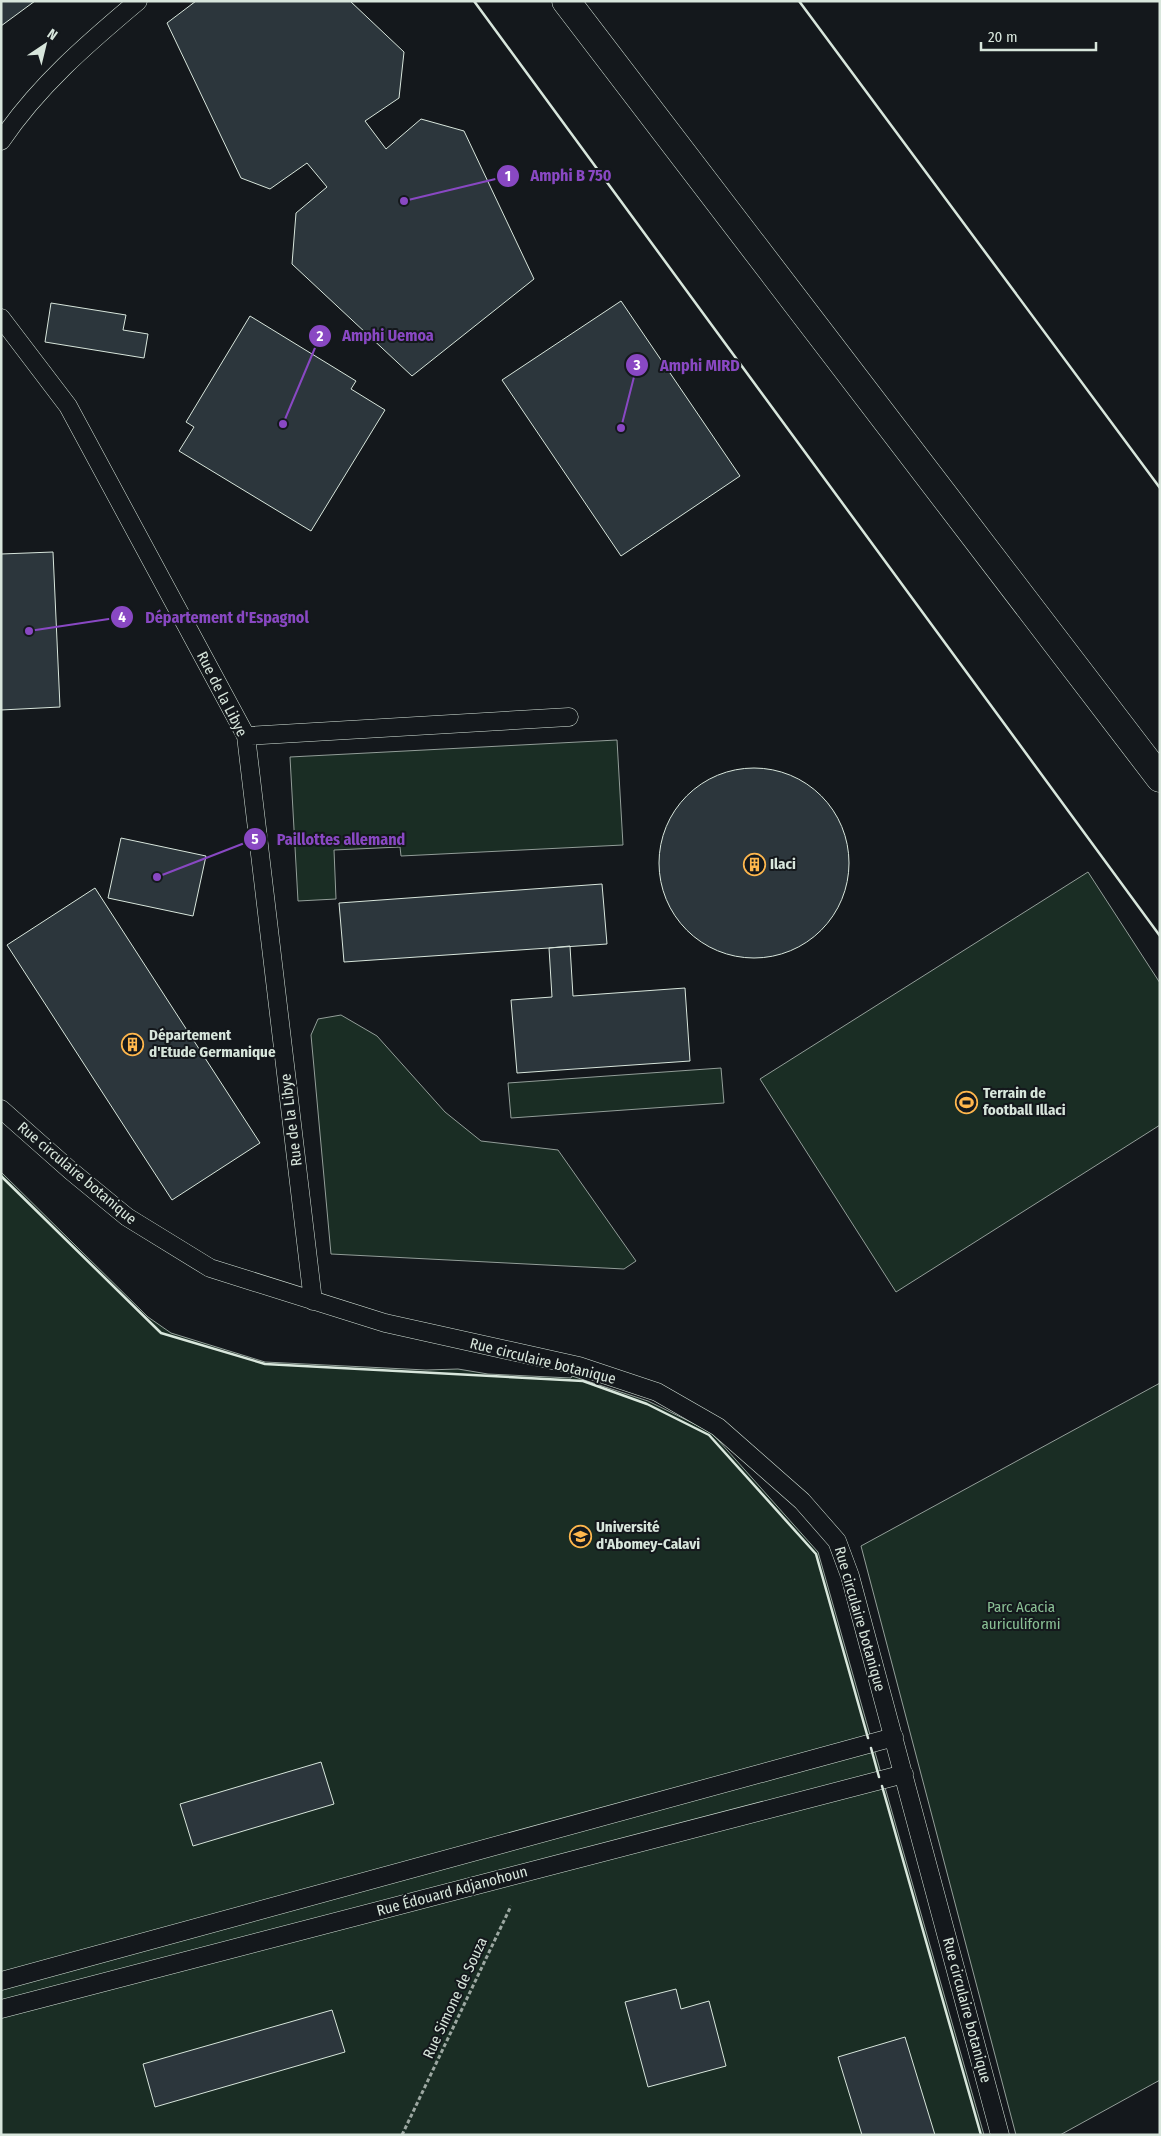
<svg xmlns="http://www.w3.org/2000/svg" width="1161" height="2136" font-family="'Fira Sans Condensed',sans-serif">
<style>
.green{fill:#1a2d24;stroke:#939e99}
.building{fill:#2c363c;stroke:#d8e6dc}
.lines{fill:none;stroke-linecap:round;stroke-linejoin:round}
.service-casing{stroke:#d8e6dc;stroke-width:19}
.minor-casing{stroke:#d8e6dc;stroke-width:29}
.path{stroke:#9da8a2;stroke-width:3;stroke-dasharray:4 2.5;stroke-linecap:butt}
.service{stroke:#14181c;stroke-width:18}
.minor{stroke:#14181c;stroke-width:28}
.wall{stroke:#d8e6dc;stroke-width:2.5}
.labels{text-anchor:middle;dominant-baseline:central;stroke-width:4;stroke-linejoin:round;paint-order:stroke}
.street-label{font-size:15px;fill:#d8e6dc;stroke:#14181c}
.poi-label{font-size:15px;font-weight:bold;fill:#d8e6dc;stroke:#14181c;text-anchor:start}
.park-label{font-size:15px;fill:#8ac095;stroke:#14181c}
.leader{fill:none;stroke:#8948c3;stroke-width:2}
.callout-dot{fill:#8948c3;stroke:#14181c;stroke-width:2}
.mark-label{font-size:15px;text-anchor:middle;font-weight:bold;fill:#fff}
.callout-label{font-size:16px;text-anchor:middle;font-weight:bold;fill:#8948c3;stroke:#14181c;stroke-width:4;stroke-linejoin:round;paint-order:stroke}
</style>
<rect width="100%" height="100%" fill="#14181c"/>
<path class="green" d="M617,740l6,105 -222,11 -1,-9 -66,3 2,49 -38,2 -8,-144z
M1088,872l72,111v142l-264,167 -136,-213z
M341,1015l36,21 68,76 36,29 77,9 78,111 -12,8 -293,-15 -20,-219 7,-16z
M721,1068l3,35 -213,15 -3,-35z
M1,1172l147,145 23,16 94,29 161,8 32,-1 30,5 83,4 1,-2 76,25 63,31 107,120 166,583h-983z
M1160,1383v697l-100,55h-44l-155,-589z"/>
<path class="building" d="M1,1h34l-34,25z
M196,1h154l54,51 -5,46 -34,23 21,28 35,-30 43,12 70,148 -122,97 -120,-112 4,-51 31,-26 -20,-24 -37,26 -29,-11 -74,-155z
M621,301l119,175 -119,80 -119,-176z
M51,303l75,12 -3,15 25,4 -4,24 -99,-16z
M250,316l106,65 -5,8 34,21 -74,121 -132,-80 15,-24 -8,-5z
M53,552l7,155 -59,3v-156z
M659 863a95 95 0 1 1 190 0a95 95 0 1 1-190 0Z
M121,838l85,18 -13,60 -85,-18z
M602,884l5,60 -263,18 -5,-59z
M95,888l165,255 -88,57 -165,-255z
M570,946l3,50 112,-8 5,73 -173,12 -6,-73 41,-3 -3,-49z
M321,1762l13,42 -141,42 -13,-42z
M676,1989l5,20 28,-8 17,65 -78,21 -23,-85z
M332,2010l13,42 -190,55 -12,-43z
M905,2037l30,98h-73l-24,-78z"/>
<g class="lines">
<defs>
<path id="service" d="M1,141c37,-55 87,-98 137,-140
M1,318l67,88 178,330 67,565
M246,736l323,-19
M1,1109l70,62 56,46 83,51 175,55 194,43 78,26 61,35 84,74 35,40 13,35 150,559
M1,1981l893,-244
M1,2009l903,-235"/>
<path id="minor" d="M566,1l594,777"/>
</defs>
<use href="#service" class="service-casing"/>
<use href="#minor" class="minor-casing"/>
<path class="path" d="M402,2135l109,-229"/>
<use href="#service" class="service"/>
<use href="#minor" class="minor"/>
<path class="wall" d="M474,1l686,935
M799,1l361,487
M1,1176l160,157 104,31 318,17 64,23 62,31 107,119 52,184
M871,1748l8,29
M882,1786l99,349"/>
</g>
<defs>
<symbol id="building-ring" viewBox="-11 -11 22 22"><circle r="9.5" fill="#14181c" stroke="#ffb74d" stroke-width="1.5"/><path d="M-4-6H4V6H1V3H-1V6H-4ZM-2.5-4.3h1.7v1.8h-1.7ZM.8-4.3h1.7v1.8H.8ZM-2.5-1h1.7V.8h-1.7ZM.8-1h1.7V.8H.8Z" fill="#ffb74d"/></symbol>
<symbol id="stadium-ring" viewBox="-11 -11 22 22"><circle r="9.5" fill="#14181c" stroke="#ffb74d" stroke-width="1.5"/><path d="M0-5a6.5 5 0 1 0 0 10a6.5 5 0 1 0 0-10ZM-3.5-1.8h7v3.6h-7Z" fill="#ffb74d"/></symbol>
<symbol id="university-ring" viewBox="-11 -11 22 22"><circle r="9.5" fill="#14181c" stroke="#ffb74d" stroke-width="1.5"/><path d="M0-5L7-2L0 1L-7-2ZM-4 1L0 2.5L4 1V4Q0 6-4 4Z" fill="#ffb74d"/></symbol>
</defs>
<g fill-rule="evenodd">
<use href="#building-ring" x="742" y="852" width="25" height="25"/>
<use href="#building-ring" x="120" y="1032" width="25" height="25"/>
<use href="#stadium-ring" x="954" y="1090" width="25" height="25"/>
<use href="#university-ring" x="568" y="1524" width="25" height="25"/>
</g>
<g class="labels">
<g class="street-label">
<text transform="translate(222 694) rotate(63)">Rue de la Libye</text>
<text transform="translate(291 1120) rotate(-97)">Rue de la Libye</text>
<text transform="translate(77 1173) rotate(40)">Rue circulaire botanique</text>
<text transform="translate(543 1361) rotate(14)">Rue circulaire botanique</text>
<text transform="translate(860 1619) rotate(74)">Rue circulaire botanique</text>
<text transform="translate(452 1891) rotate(-15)">Rue Édouard Adjanohoun</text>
<text transform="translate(455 1998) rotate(-65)">Rue Simone de Souza</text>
<text transform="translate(967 2010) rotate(75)">Rue circulaire botanique</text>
</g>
<g class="poi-label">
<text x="770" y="864">Ilaci</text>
<text x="149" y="1035">Département<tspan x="149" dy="17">d'Etude Germanique</tspan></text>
<text x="983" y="1093">Terrain de<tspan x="983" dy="17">football Illaci</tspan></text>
<text x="596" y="1527">Université<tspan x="596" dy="17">d'Abomey-Calavi</tspan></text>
</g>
<g class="park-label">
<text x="1021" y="1607">Parc Acacia<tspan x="1021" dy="17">auriculiformi</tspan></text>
</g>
</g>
<path class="leader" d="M404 201L508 176M283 424L320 336M621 428L637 365M29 631L122 617M157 877L255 839"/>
<g class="callout-dot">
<circle cx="404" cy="201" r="5"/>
<circle cx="283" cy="424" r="5"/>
<circle cx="621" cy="428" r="5"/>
<circle cx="29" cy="631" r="5"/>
<circle cx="157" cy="877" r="5"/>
<circle cx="508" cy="176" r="12"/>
<circle cx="320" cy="336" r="12"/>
<circle cx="637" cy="365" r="12"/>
<circle cx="122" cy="617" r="12"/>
<circle cx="255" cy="839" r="12"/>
</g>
<g class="mark-label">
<text x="508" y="181">1</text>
<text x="320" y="341">2</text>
<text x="637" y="370">3</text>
<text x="122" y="622">4</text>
<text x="255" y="844">5</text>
</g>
<g class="callout-label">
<text x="571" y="181">Amphi B 750</text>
<text x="388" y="341">Amphi Uemoa</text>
<text x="700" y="371">Amphi MIRD</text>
<text x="227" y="623">Département d'Espagnol</text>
<text x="341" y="845">Paillottes allemand</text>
</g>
<rect width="1161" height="2136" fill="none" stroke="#d8e6dc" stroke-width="5"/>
<g transform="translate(45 45) rotate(35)" stroke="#14181c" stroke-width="4" paint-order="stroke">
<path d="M0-4L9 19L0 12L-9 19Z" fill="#d8e6dc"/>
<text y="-8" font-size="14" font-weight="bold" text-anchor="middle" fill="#d8e6dc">N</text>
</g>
<path d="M981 42v8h115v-8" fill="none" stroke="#d8e6dc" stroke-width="2.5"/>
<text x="988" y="42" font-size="15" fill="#d8e6dc" stroke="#14181c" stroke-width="4" paint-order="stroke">20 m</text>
</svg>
